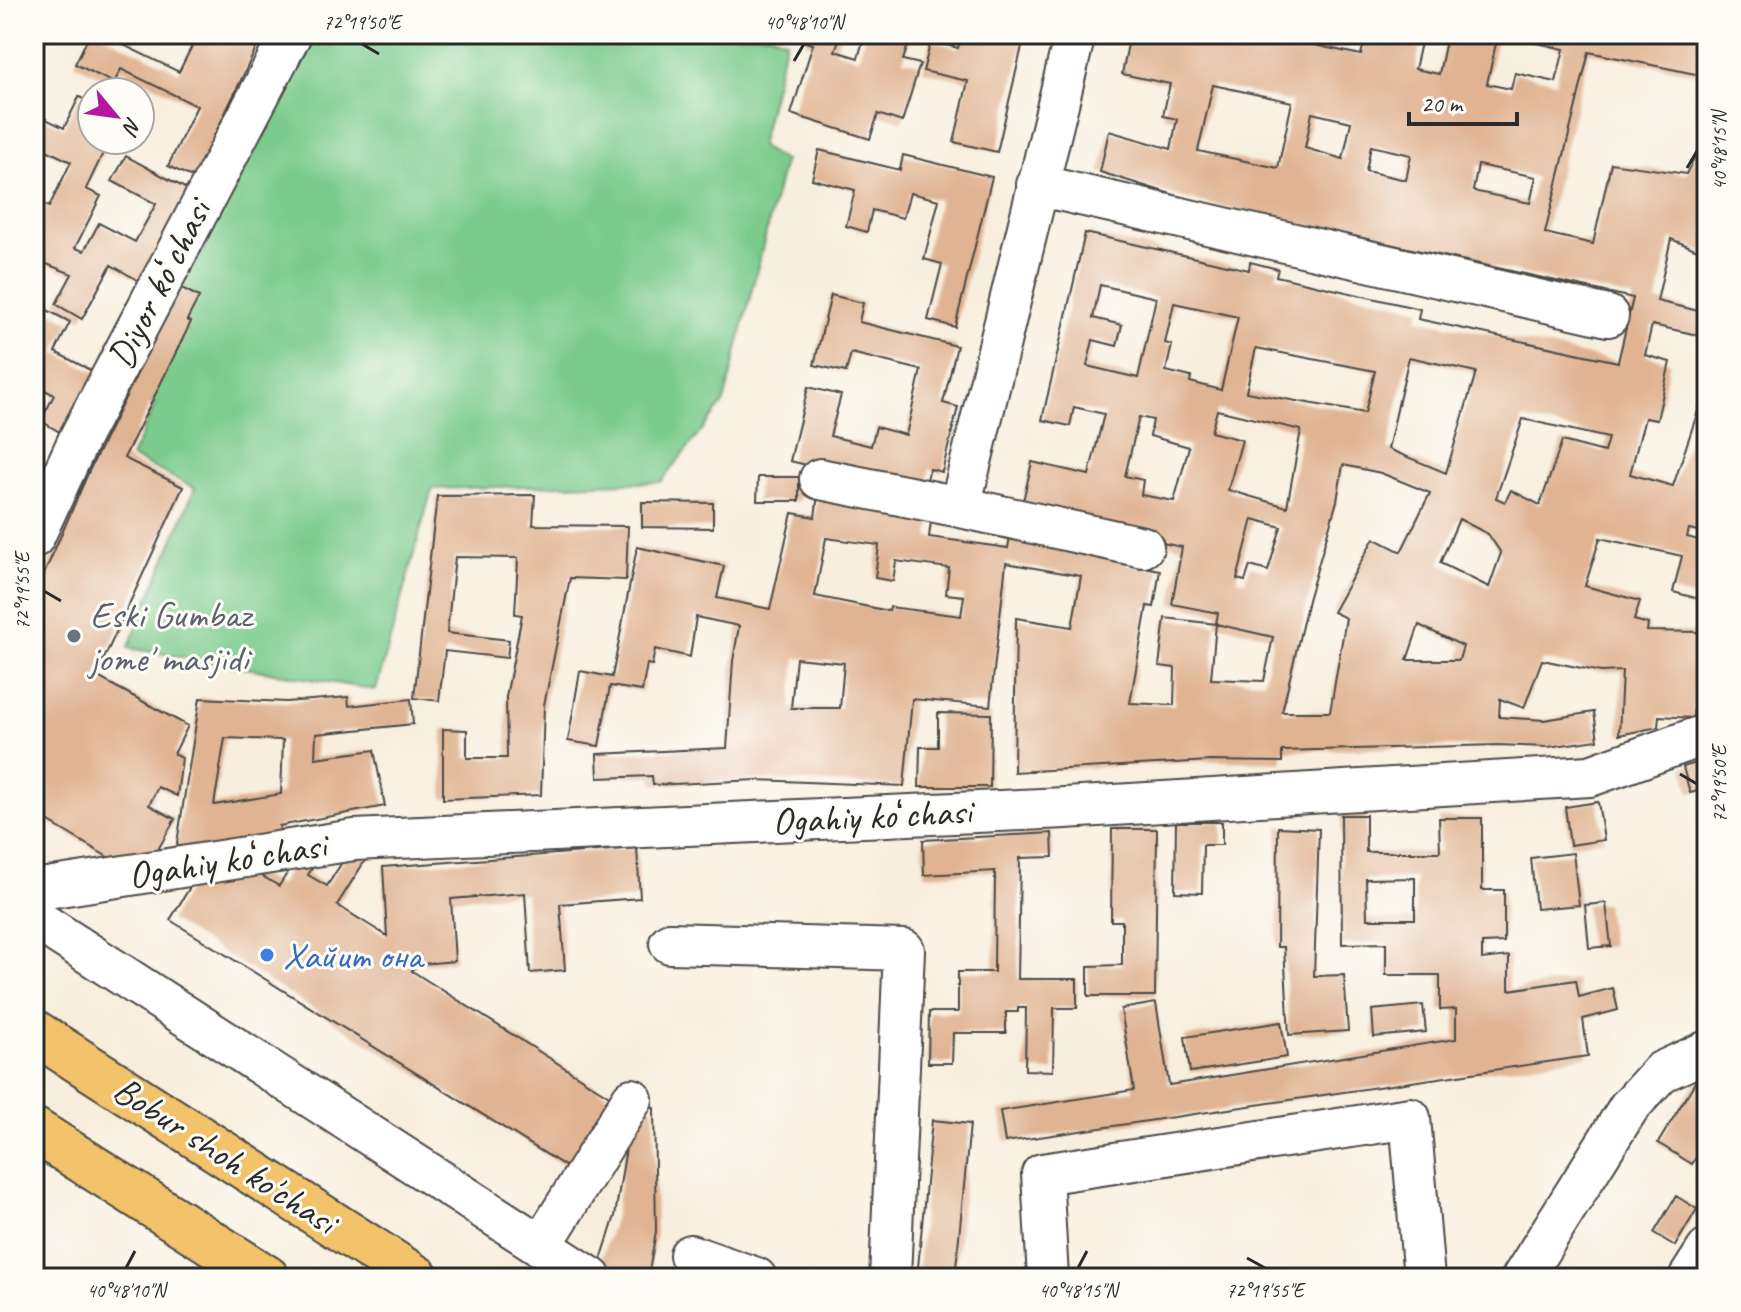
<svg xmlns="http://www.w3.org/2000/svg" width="1741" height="1312" font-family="Caveat,sans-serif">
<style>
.green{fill:#7acb8c;stroke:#527b5c;stroke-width:2}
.building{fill:#e0b493;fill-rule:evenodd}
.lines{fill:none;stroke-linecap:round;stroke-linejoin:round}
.minor-casing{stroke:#4a4846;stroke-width:44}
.major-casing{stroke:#4a4846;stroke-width:48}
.minor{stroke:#fff;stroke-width:40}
.major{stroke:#f2c36a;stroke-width:44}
.ticks{fill:none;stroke:#2b2b2b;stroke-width:3}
.worship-dot{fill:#6b7280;stroke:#fdfcf7;stroke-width:3}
.shop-dot{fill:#3f7fe0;stroke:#fdfcf7;stroke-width:3}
.labels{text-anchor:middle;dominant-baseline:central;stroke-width:6;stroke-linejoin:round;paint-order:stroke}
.street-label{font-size:38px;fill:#2b2b2b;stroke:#fdfcf7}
.worship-label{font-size:38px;fill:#5b616d;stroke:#fdfcf7;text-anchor:start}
.shop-label{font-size:38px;fill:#366cbe;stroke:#fdfcf7;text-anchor:start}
.neatline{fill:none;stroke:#2b2b2b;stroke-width:3}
.ticks-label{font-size:20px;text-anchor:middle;fill:#2b2b2b}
</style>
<rect width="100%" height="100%" fill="#fdfcf7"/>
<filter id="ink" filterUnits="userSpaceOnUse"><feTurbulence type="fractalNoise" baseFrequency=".0125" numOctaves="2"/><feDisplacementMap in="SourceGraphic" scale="16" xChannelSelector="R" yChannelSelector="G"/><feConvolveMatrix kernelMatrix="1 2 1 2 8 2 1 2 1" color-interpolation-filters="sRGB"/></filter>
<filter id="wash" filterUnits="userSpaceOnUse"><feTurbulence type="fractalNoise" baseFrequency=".006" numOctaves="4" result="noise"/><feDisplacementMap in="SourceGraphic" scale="32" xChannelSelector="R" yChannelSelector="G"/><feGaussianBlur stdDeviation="1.8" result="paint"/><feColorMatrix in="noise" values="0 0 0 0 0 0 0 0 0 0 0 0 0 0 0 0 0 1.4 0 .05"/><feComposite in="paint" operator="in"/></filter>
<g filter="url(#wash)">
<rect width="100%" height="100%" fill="#f8eedd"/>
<path class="green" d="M309,34h461l16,6 -26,106 24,15 -60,241 -63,80 -229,7 -56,201 -248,-42 67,-160 -64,-31 24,-52 -28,-15z"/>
<g id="blocks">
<path class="building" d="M90,34h11l78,38 15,-30 -16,-8h85l-69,144 -26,-12 29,-60 -76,-37 -7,14 -39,-19z
M808,34h33l-6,17 23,7 7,-24h28l17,5 -7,21 17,4 -18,58 -24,-8 -8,25 -79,-25 22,-70 -8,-2z
M904,34h20l-1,6z
M962,34h63l-28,118 -43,-10 14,-61 -45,-10 8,-30 27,7z
M1130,34h177l-2,9 56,12 5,-21h57l-8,35 24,5 7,-34 -19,-6h71l-11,50 24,5 4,-16 41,9 8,-33 -66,-15h209l-2,42 -116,-24 -44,181 48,11 18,-81 75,11 21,-40v120l-36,-15 -14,62 50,12v24l-55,-12 -7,30 25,7 -13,58 -12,-2 -15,56 43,12 28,-84 6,3v128l-18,-4 -2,8 20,5v59l-34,-9 9,-36 -82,-18 -15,48 55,15 -6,19 14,4 -1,7 52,1 -6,86 -34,-2 -1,11 -39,8 3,-64 -21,1 -59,-12 -18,48 -24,-9 -1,18 45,3 50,-8 4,28 -50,7 -50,-2 -216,6v11l-72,-1 -196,11 2,-154 56,9 9,-51 -75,-13 -16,143 -78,-7 -8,87 -147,-6 -104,5 -1,-9 -54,2 -1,-24 130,-6 6,-87 6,-35 -43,-9 -6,40 -35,-8 -3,16 -5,-1 -5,27 -32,-5 -11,60 -31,-5 12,-70 32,6 25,-130 87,19 -7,32 53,11 22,-96 23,4 4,-30 114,19 -4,31 79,11 3,-19 114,19 -3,15 38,7 -6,37 -7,-1 -17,97 44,2 1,-37 -16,-2 6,-48 51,6 -5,55 53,2 9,-44 -57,-13 2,-11 -46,-9 10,-57 -162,-33 12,-52 57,13 15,-61 -30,-7 -4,19 -28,-6 43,-187 164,37 1,-8 28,7 -2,7 144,33 -2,10 200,43 15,-64 -446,-99 -87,-27 9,-41 62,18 6,-30 -14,-3 7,-32 -48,-10zM1213,85l79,17 -14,66 -80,-17zM1312,113l39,9 -8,37 -38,-11zM1371,146l40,9 -5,25 -40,-9zM1478,165l58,12 -6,26 -57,-12zM1100,285l56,13 -18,80 -51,-12 6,-26 24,6 5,-21 -29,-7zM1174,303l64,14 -17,73 -31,-8 1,-5 -25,-6 6,-26 -7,-2zM1256,348l119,23 -10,42 -119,-21zM1409,357l67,15 -30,101 -58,-24zM1217,410l84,20 -14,77 -59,-17 14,-50 -31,-8zM1139,417l14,3 -3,16 39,11 -15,54 -33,-6 2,-15 -18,-4zM1523,419l85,19 -4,14 -42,-11 -22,64 -29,-15 -6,12 -9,-4zM1343,465l38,8 49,20 -29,59 -27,-14 -41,74 13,6 -16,94h-48l26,-112 29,-99zM1253,519l28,8 -13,44 -18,-5 -5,15 -8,-2zM1459,519l29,15 13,19 -12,34 -49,-24zM826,538l53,7 -4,33 18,3 3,-20 53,7 -3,26 18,2 -3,20 -71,-9 -1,4 -74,-15zM1419,625l44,21 -4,14h-52zM796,658l48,5 -4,45h-49z
M79,97l13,6v37h9l-3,5 7,4 -19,40 15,7 -26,52 9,3 15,-28 36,19 21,-38 -44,-23 14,-25 70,38 -50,91 -35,-20 -29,54 -26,-15 16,-30 -38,-15v-59l15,7 22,-45 -37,-18v-31l30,15z
M819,150l81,20 3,-15 89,22 -37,150 -27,-7 14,-56 -18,-5 15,-59 -29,-7 -7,25 -31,-8 -5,22 -21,-6 9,-36 -43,-11z
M180,287l19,10 -12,23 4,2 -67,136 59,29 -87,189 92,50 -14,28 8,4 -5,38 -19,-9 -9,18 26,14 -20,36 -42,5 -79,-47v-216l55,-126z
M831,295l32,8 -4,19 98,24 -14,57 15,4 -16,65 -12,-3 -7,24 -133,-32 18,-74 33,8 -11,41 41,10 5,-19 30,8 15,-65 -70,-17 -5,19 -32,-7z
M34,303l36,19 -15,30 43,22 -33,61 -24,-14 13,-26 -20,-11z
M758,477h41v24h-42z
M535,495l-2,30 95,1 -2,54 -56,-2 -26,127 -3,90 -98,4v-70l24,1v28h40l-1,-61 16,-82 -7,-1 3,-56 -63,-1 -8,76 62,7 -2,18 -62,-7 -6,50 -25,-3 23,-202z
M642,502l71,1v25l-71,-1z
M348,697l1,9 62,-7 2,25 -97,10 -1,24 59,-8 11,56 -106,20 4,16 -101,18 -5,-17 23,-145 86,4zM225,738l58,2 -2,54 -67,11z
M938,713l53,1 -1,73h-71l1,-40h18z
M1707,760v29l-17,4 -7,-26z
M1598,802l6,38 -34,5 -5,-38z
M1341,815h25v37h74l-1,-34h43v72h22v52l-22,1v16l27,-3v34l67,-10 3,17 34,-9 5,22 -35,9 5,37 -583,86 -5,-31 134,-21 -13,-81 35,-6 13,82 287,-46v-30l-16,1v-35h-54v-32l-44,1zM1415,878v41h-48l-1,-40z
M1176,822h46v23h-19l-1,48 -27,-1z
M1278,827l41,2 -5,147 30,-1 4,56 -59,4 -5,-88h-7z
M1112,829h45l-2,167h-67v-30l34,-1v-44h-11z
M1052,833l1,24 -33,1 -2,121h59v29h-23l-1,63 -28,-1 1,-62h-8v4h-12v21h-53l-1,30h-24l1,-51h29v-40h36l1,-101 -71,4 -1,-35z
M637,848l3,50 -80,6 5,66 -35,3 -5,-80 -74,6 4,62 -34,3 -1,-7 -8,14 202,128 -44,70 -400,-249 28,-46 45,-9 36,21 19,-30 22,-1 -12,20 19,11 21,-33 23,-2 -34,54 50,31 -4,-69z
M1573,853l6,52 -43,4 -5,-51z
M1606,903l5,43 -22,2 -4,-43z
M1423,1005l3,27 -52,5 -2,-27z
M1281,1022l6,35 -97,15 -5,-35z
M1700,1074l7,4v61l-15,25 -34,-21z
M646,1108h8l2,123 -8,47h-29l-20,-12 16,-50 11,-68z
M932,1120l38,4 -15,154h-38z
M1676,1196l21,13 -22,37 -21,-13z"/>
</g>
</g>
<g filter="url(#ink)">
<use href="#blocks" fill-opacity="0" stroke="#4a4846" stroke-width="2"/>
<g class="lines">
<defs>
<path id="minor" d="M1075,34l-115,473 183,40
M1037,185l571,131
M820,479l140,28
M34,537l46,-100 211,-403
M34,890l320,-50 711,-32 525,-32 117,-42
M34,918l557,360
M670,943l234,7 -14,328
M541,1246l91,-147
M690,1255l66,23
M1048,1278l-6,-104 368,-56 14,160
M1522,1278l107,-171 32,-35 46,-21
M1689,1278l18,-28"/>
<path id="major" d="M34,1032l383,246
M34,1130l233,148"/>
</defs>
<use href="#minor" class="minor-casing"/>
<use href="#major" class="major-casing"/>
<use href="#minor" class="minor"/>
<use href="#major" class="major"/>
</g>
</g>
<path class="ticks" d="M362,44l17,10M794,61l10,-17M1687,168l10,-17M44,591l17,10M1680,774l17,10M1247,1258l18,10M126,1268l9,-17M1078,1268l9,-17"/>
<circle class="worship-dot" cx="74" cy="636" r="8"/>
<circle class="shop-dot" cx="267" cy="955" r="8"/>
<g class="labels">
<g class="street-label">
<text transform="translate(159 284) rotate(-63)">Diyor koʻchasi</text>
<text transform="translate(872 816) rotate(-3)">Ogahiy koʻchasi</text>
<text transform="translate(227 860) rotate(-9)">Ogahiy koʻchasi</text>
<text transform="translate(225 1155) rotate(33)">Bobur shoh ko'chasi</text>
</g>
<g class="worship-label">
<text x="90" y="614">Eski Gumbaz<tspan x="90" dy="44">jome' masjidi</tspan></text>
</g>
<g class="shop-label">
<text x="283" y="955">Хайит она</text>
</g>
</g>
<rect width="1741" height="1312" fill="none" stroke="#fdfcf7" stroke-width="88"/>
<g transform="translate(116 116) rotate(119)"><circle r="38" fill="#fdfcf7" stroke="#a9a8a5" stroke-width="2"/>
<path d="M0-6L14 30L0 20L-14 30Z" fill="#b5179e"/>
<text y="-12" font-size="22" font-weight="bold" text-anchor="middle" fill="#2b2b2b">N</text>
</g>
<path d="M1409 112v12h108v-12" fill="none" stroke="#2b2b2b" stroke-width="4"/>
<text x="1421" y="112" font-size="24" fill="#2b2b2b" stroke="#fdfcf7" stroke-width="6" paint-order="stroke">20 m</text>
<rect x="44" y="44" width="1653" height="1224" class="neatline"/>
<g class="ticks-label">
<text x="362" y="29">72°19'50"E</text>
<text x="804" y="29">40°48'10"N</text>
<text transform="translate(1719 151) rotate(-90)" y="7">40°48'15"N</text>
<text transform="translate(22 591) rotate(-90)" y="7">72°19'55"E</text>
<text transform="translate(1719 784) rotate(-90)" y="7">72°19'50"E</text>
<text x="126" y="1297">40°48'10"N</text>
<text x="1078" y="1297">40°48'15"N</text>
<text x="1265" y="1297">72°19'55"E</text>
</g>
</svg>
